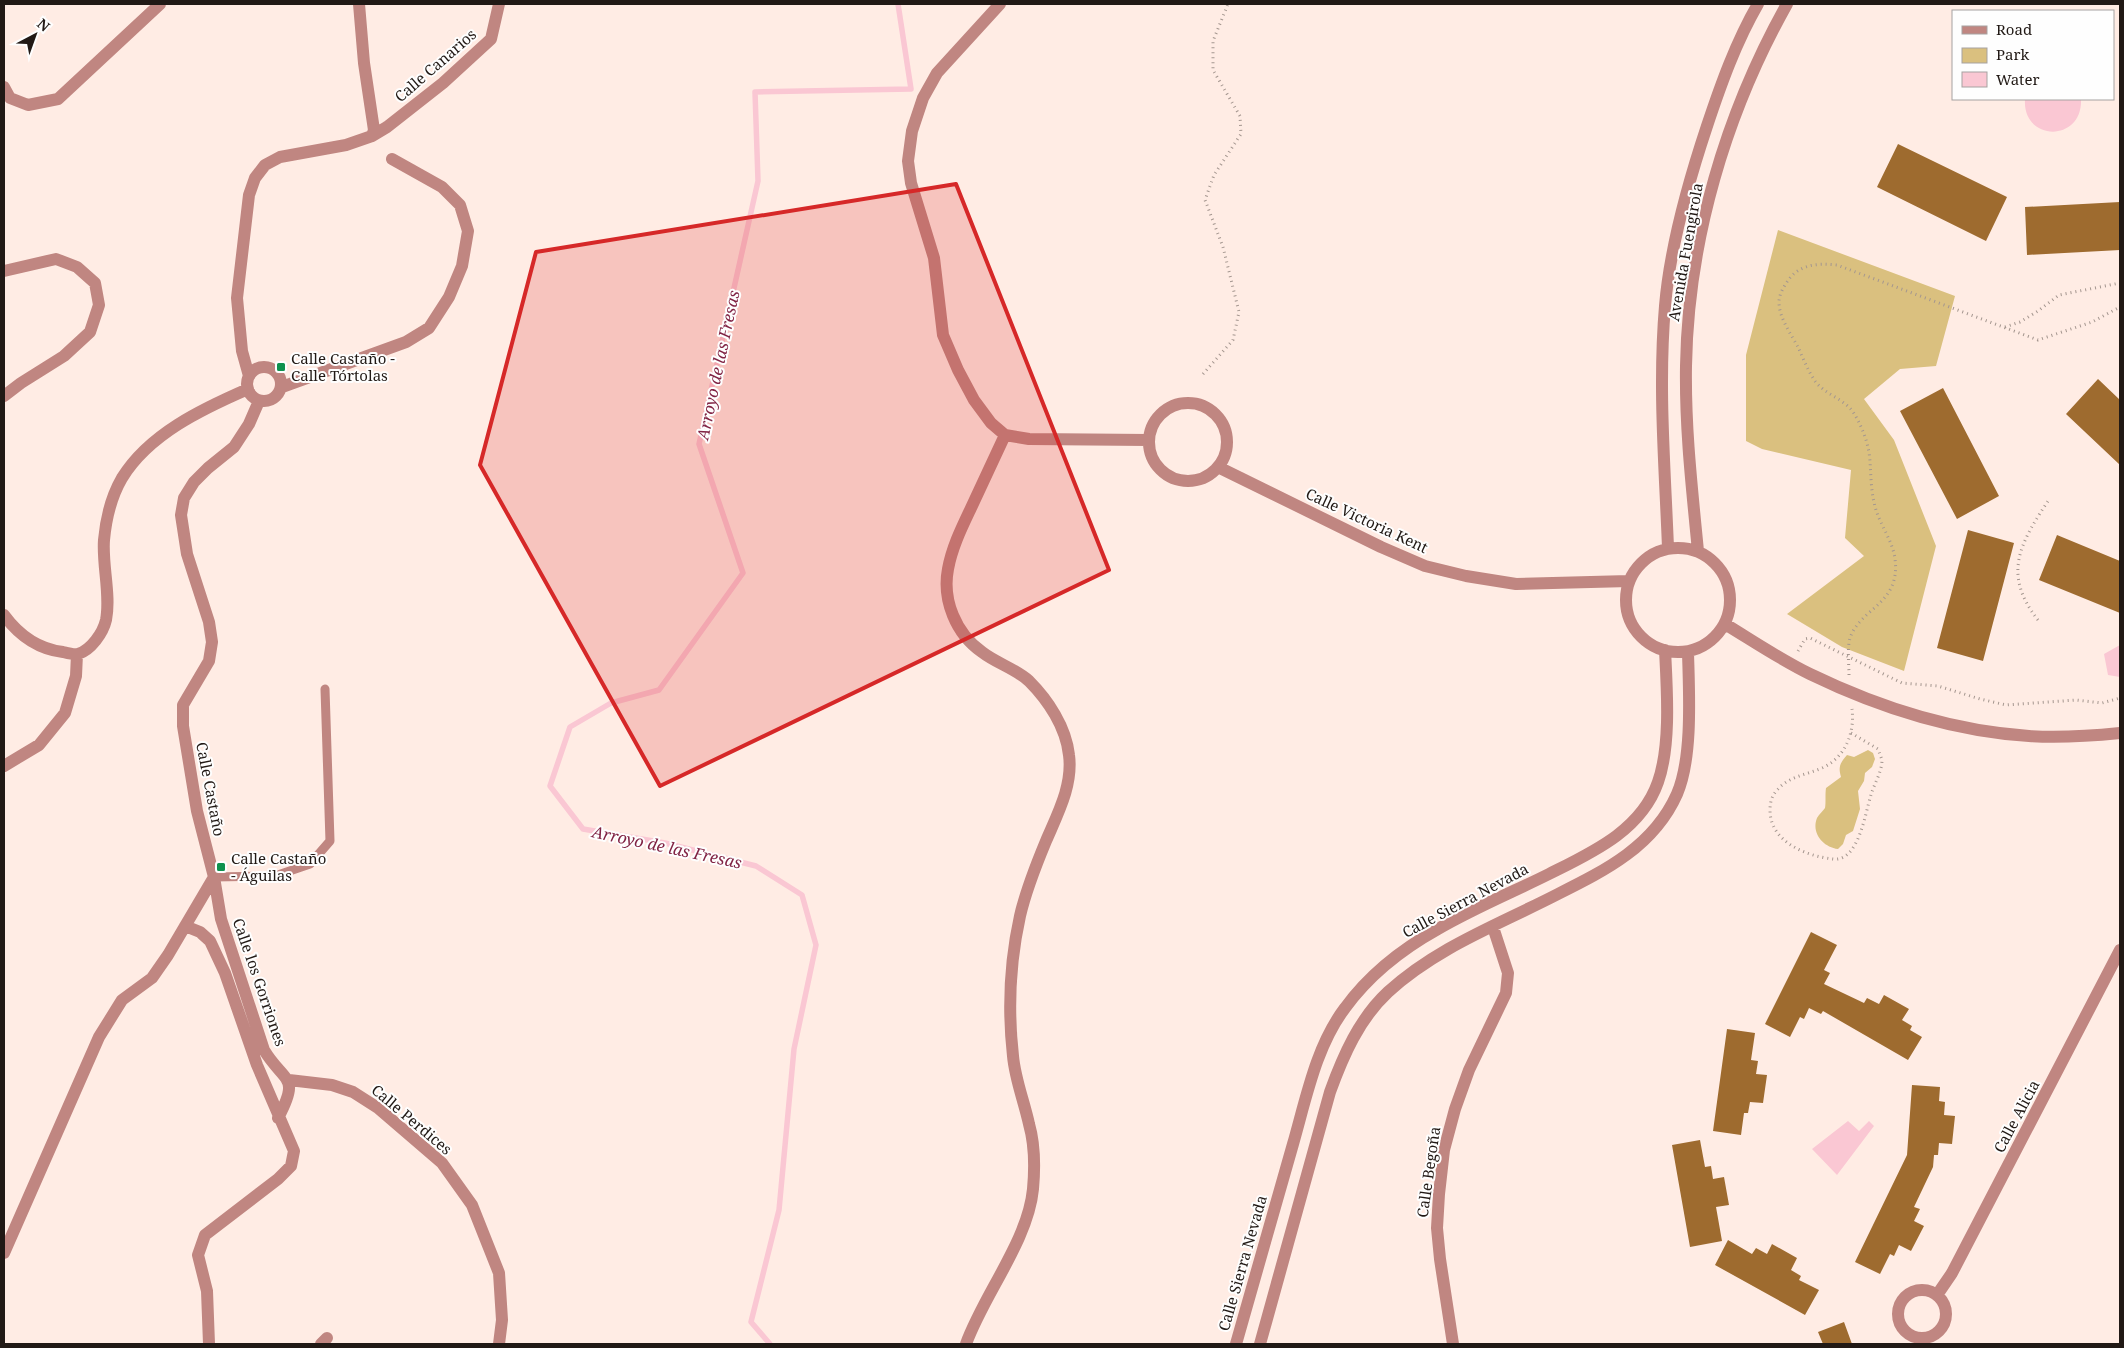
<svg xmlns="http://www.w3.org/2000/svg" width="2124" height="1348" font-family="'Noto Serif',serif">
<style>
.green{fill:#dac07f}
.water{fill:#fac7d3}
.lines{fill:none;stroke-linecap:round;stroke-linejoin:round}
.stream{stroke:#fac7d3;stroke-width:5.5}
.building{fill:#9e6b2f}
.path{stroke:#a4968f;stroke-width:3;stroke-dasharray:1 4;stroke-linecap:butt}
.service{stroke:#c08681;stroke-width:9}
.minor{stroke:#c08681;stroke-width:12}
.marked{fill:#d62828;fill-opacity:0.2;stroke:#d62828;stroke-width:4;stroke-linejoin:round}
.poi-dot{fill:#0f914e;stroke:#fefefe;stroke-width:2}
.labels{text-anchor:middle;dominant-baseline:central;stroke-width:4;stroke-linejoin:round;paint-order:stroke}
.street-label{font-size:15px;fill:#211915;stroke:#fefefe}
.poi-label{font-size:15px;fill:#211915;stroke:#fefefe;text-anchor:start}
.water-label{font-size:16px;font-style:italic;fill:#802344;stroke:#fefefe}
</style>
<rect width="100%" height="100%" fill="#ffece4"/>
<path class="green" d="M1778,230l177,66 -19,70 -36,3 -36,30 30,41 42,106 -32,125 -62,-24 -55,-33 77,-58 -19,-18 6,-68 -89,-21 -16,-8v-86z
M1868,750l5,3 2,6 -3,8 -7,6 -1,8 -6,10 2,18 -7,22 -7,4 -3,9 -5,5c-15,-2 -27,-16 -21,-31 2,-4 6,-7 8,-10 1,-5 0,-14 1,-20l15,-11c-3,-10 -1,-14 6,-22l7,2z"/>
<path class="water" d="M2025,99h56c2,44 -59,43 -56,0z
M2120,645v32l-12,-2 -4,-21z
M1848,1121l11,10 10,-10 5,5 -37,49 -25,-26z"/>
<g class="lines">
<path class="stream" d="M770,1344l-19,-22 28,-112 15,-161 22,-104 -14,-50 -46,-29 -91,-23 -82,-14 -33,-43 20,-59 41,-24 48,-13 84,-117 -44,-129 59,-263 -3,-89 156,-3 -13,-85"/>
</g>
<path class="building" d="M1898,144l109,53 -21,44 -109,-54z
M2120,202v48l-93,5 -2,-48z
M2098,379l22,21v65l-54,-51z
M1943,388l56,108 -42,23 -57,-108z
M1968,530l46,13 -31,118 -46,-13z
M2057,535l63,26v52l-81,-33z
M1811,932l26,13 -13,25 6,3 -6,11 40,19 3,-5 12,6 5,-9 25,14 -7,11 10,6 -2,4 12,7 -14,23 -85,-49 -2,3 -12,-6 -5,11 -4,-2 -10,20 -25,-13z
M1727,1029l28,4 -4,27 7,1 -2,13 11,1 -4,28 -13,-1 -2,11h-4l-3,22 -28,-4z
M1912,1085l28,2 -1,14 6,1 -1,13 11,1 -3,28 -13,-1 -1,12h-4l-1,12 -19,40 6,2 -6,12 10,5 -13,25 -12,-6 -5,11 -4,-2 -10,20 -25,-12 52,-107z
M1700,1140l5,27 6,-1 2,13 11,-2 5,28 -13,2 6,34 -32,6 -18,-102z
M1728,1240l24,14 4,-6 11,6 5,-10 25,14 -6,12 10,6 -2,4 20,10 -14,25 -90,-50z
M1844,1322l8,22h-29l-5,-12z"/>
<g class="lines">
<path class="path" d="M2005,327l15,-5 18,-11 21,-16 61,-12
M1203,374l30,-34 6,-28 -16,-65 -18,-47 9,-25 27,-41 -1,-18 -27,-46v-29l15,-37
M2038,620c-37,-47 -17,-78 12,-122
M1798,651l7,-12 5,-1 92,45 36,3 42,13 26,6 70,-5 26,3 18,-5
M1849,675c0,-11 -2,-26 1,-37 10,-30 51,-34 45,-79 -2,-17 -14,-33 -19,-49 -5,-16 -5,-33 -6,-49 -1,-16 -7,-32 -15,-46 -9,-16 -30,-20 -40,-34 -7,-10 -12,-23 -17,-34 -7,-13 -19,-29 -19,-45 0,-6 3,-12 6,-17 12,-21 31,-22 52,-20l201,75 54,-18 28,-15
M1851,733l27,16 4,11c0,12 -8,24 -11,35 -6,18 -12,67 -38,64 -27,-3 -63,-17 -63,-49 0,-8 2,-15 8,-21 12,-13 28,-14 44,-21 23,-10 33,-35 30,-59"/>
<path class="service" d="M214,877l61,-1 35,-12 20,-23 -5,-152"/>
<path class="minor" d="M1000,4l-63,69 -14,25 -11,33 -4,30 3,22 23,75 9,77 15,35 16,30 17,23 14,12 24,4 120,1
M4,87l6,11 18,7 30,-6 102,-95
M372,136l15,-9 56,-44 48,-44 8,-35
M4,271l52,-12 21,8 18,16 4,22 -9,27 -26,24 -43,27 -17,13
M247 384a17 17 0 1 1 34 0a17 17 0 1 1-34 0Z
M249,376l-7,-25 -5,-53 12,-103 6,-17 10,-13 15,-8 66,-12 26,-9 2,-6 -10,-67 -5,-59
M282,387l124,-45 23,-14 20,-31 13,-31 6,-35 -8,-26 -18,-18 -50,-28
M1149 442a39 39 0 1 1 78 0a39 39 0 1 1-78 0Z
M1218,467l163,80 44,19 41,10 50,8 113,-3
M1626 600a52 52 0 1 1 104 0a52 52 0 1 1-104 0Z
M1668,548c-3,-80 -10,-161 -3,-242 5,-60 23,-123 42,-180 14,-42 29,-84 51,-122
M1698,551c-6,-62 -13,-123 -12,-185 2,-126 40,-253 101,-362
M4,615c14,19 34,34 59,37 4,1 11,3 15,2 13,-4 25,-21 28,-34 5,-25 -4,-55 -2,-80 2,-22 7,-43 18,-62 27,-44 80,-69 126,-89
M1725,624c28,17 56,36 85,50 68,33 143,57 219,62 30,2 61,0 91,-3
M4,766l35,-21 26,-32 11,-37 1,-22
M214,877l7,42 43,131c20,33 37,25 14,68
M185,926l15,6 10,9 15,32 32,92 37,86 -3,15 -13,13 -73,56 -7,20 9,36 2,53
M289,1080l43,5 21,7 25,16 64,55 30,42 27,68 3,47 -3,24
M4,1253l95,-216 23,-37 30,-22 16,-23 46,-78 -17,-66 -14,-85v-21l26,-44 3,-19 -3,-20 -22,-68 -6,-39 3,-17 10,-16 14,-14 26,-21 15,-23 10,-23
M1898 1314a24 24 0 1 1 48 0a24 24 0 1 1-48 0Z
M1937,1295l15,-22 168,-323
M321,1344l6,-6
M966,1344c18,-50 62,-103 67,-155 2,-22 2,-44 -4,-65 -5,-23 -14,-45 -16,-68 -5,-45 -3,-95 7,-140 6,-26 16,-51 26,-75 12,-28 27,-56 23,-86 -3,-28 -21,-55 -40,-74 -13,-12 -33,-18 -47,-29 -26,-18 -40,-52 -34,-83 4,-22 14,-42 23,-61 11,-24 23,-49 34,-73
M1236,1344c19,-66 38,-133 57,-200 13,-45 23,-98 52,-136 24,-33 57,-59 93,-79 36,-21 75,-37 111,-55 42,-21 92,-43 109,-92 13,-37 9,-92 7,-132
M1260,1344l70,-252c13,-36 29,-73 58,-100 49,-45 112,-68 170,-98 48,-24 96,-48 119,-100 16,-37 12,-102 11,-142
M1453,1344l-13,-85 -3,-31 2,-34 5,-44 11,-41 14,-39 37,-77 2,-20 -15,-46"/>
</g>
<path class="marked" d="M956,184l153,386 -449,216 -180,-321 56,-213z"/>
<g class="poi-dot">
<rect x="276" y="362" width="10" height="10" rx="2.5"/>
<rect x="216" y="862" width="10" height="10" rx="2.5"/>
</g>
<g class="labels">
<g class="street-label">
<text transform="translate(435 65) rotate(-41)">Calle Canarios</text>
<text transform="translate(1685 252) rotate(-80)">Avenida Fuengirola</text>
<text transform="translate(1367 520) rotate(25)">Calle Victoria Kent</text>
<text transform="translate(211 789) rotate(79)">Calle Castaño</text>
<text transform="translate(1465 900) rotate(-28)">Calle Sierra Nevada</text>
<text transform="translate(260 982) rotate(71)">Calle los Gorriones</text>
<text transform="translate(2016 1116) rotate(-62)">Calle Alicia</text>
<text transform="translate(412 1119) rotate(40)">Calle Perdices</text>
<text transform="translate(1428 1172) rotate(-82)">Calle Begoña</text>
<text transform="translate(1242 1263) rotate(-74)">Calle Sierra Nevada</text>
</g>
<g class="poi-label">
<text x="291" y="358">Calle Castaño -<tspan x="291" dy="17">Calle Tórtolas</tspan></text>
<text x="231" y="858">Calle Castaño<tspan x="231" dy="17">- Águilas</tspan></text>
</g>
<g class="water-label">
<text transform="translate(718 365) rotate(-78)">Arroyo de las Fresas</text>
<text transform="translate(667 847) rotate(12)">Arroyo de las Fresas</text>
</g>
</g>
<rect width="2124" height="1348" fill="none" stroke="#211915" stroke-width="10"/>
<rect x="1952" y="10" width="162" height="90" fill="#fefefe" stroke="#a6a2a1"/>
<rect x="1962" y="26" width="25" height="8" fill="#c08681" stroke="#a6a2a1"/>
<text x="1996" y="35" font-size="15" fill="#211915">Road</text>
<rect x="1962" y="48" width="25" height="15" fill="#dac07f" stroke="#a6a2a1"/>
<text x="1996" y="60" font-size="15" fill="#211915">Park</text>
<rect x="1962" y="72" width="25" height="15" fill="#fac7d3" stroke="#a6a2a1"/>
<text x="1996" y="85" font-size="15" fill="#211915">Water</text>
<g transform="translate(35 35) rotate(41)" stroke="#fefefe" stroke-width="4" paint-order="stroke">
<path d="M0-4L9 19L0 12L-9 19Z" fill="#211915"/>
<text y="-8" font-size="14" font-weight="bold" text-anchor="middle" fill="#211915">N</text>
</g>
</svg>
